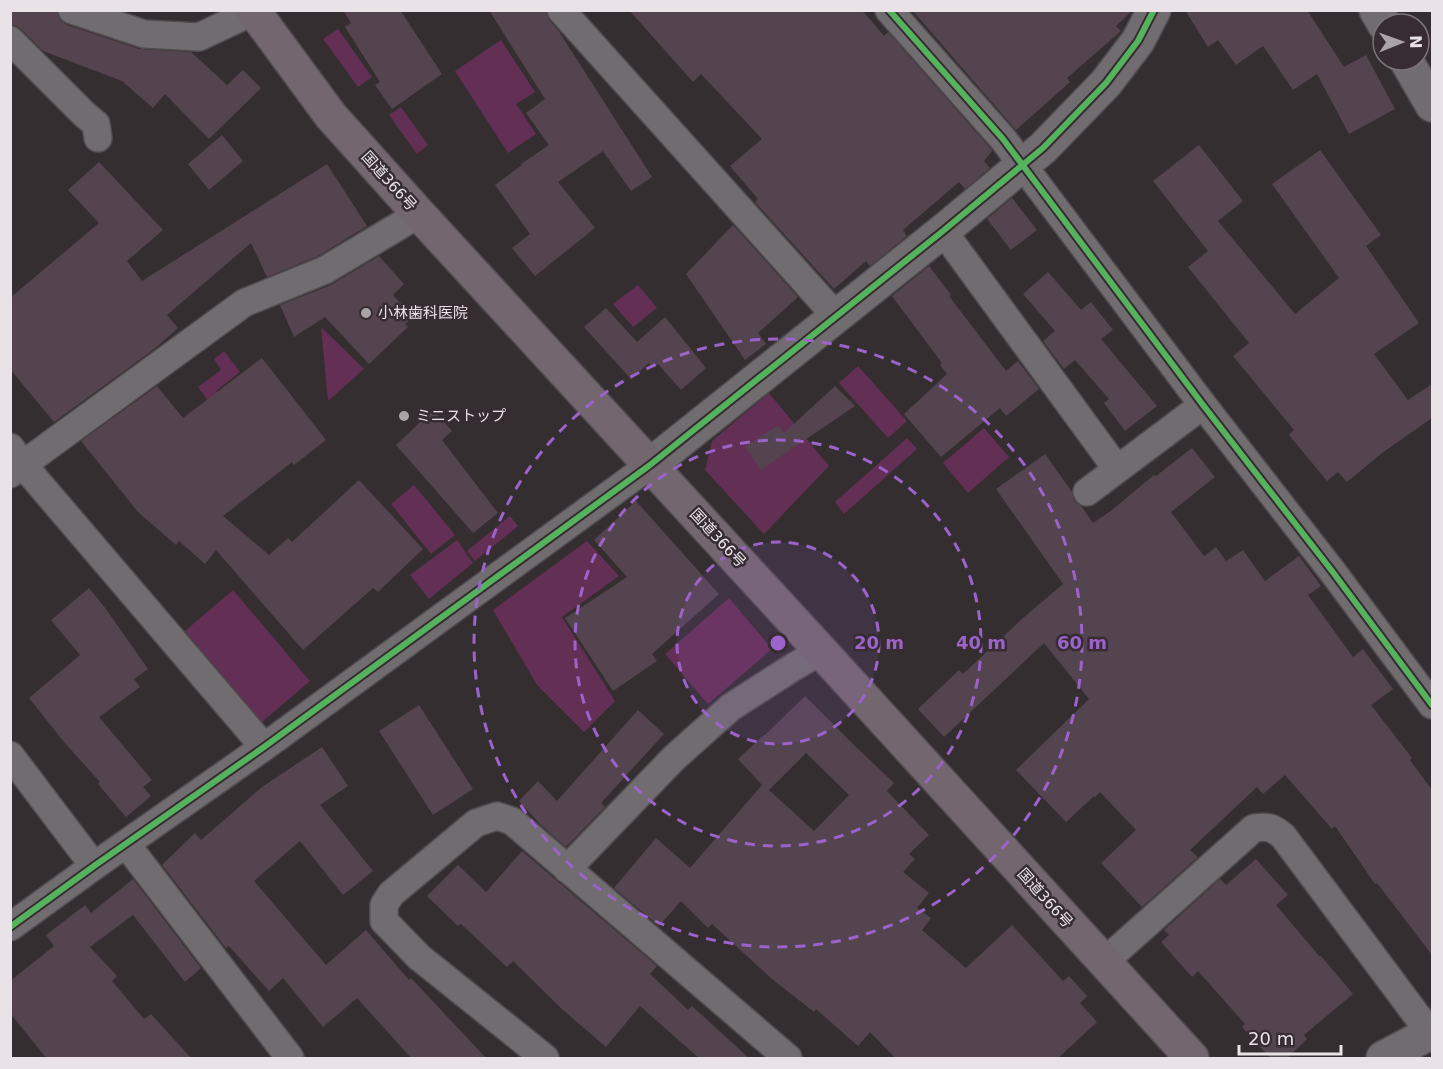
<svg xmlns="http://www.w3.org/2000/svg" width="1443" height="1069" font-family="'DejaVu Sans','Noto Sans JP',sans-serif">
<style>
.green{fill:#642f54}
.building{fill:#54444f;fill-rule:evenodd}
.lines{fill:none;stroke-linecap:round;stroke-linejoin:round}
.street-casing{stroke:#514c4f;stroke-width:30}
.secondary-casing{stroke:#514c4f;stroke-width:36}
.highway-casing{stroke:#514c4f;stroke-width:36}
.street{stroke:#706c6f;stroke-width:27}
.secondary{stroke:#706c6f;stroke-width:33}
.highway{stroke:#74666f;stroke-width:33}
.cycleway-casing{stroke:#362c32;stroke-width:10}
.cycleway{stroke:#56b35d;stroke-width:6}
.ring{fill:none;stroke:#9c63cb;stroke-width:3;stroke-dasharray:10 8}
.poi-dot{fill:#aaa4a7;stroke:#362c32;stroke-width:2}
.labels{text-anchor:middle;dominant-baseline:central;stroke-width:5;stroke-linejoin:round;paint-order:stroke}
.street-label{font-size:15px;fill:#e9e3e7;stroke:#362c32}
.poi-label{font-size:15px;fill:#e9e3e7;stroke:#362c32;text-anchor:start}
.centre{fill:#9c63cb;stroke:#362c32;stroke-width:3}
.ring-label{font-size:18px;text-anchor:middle;font-weight:bold;fill:#9c63cb;stroke:#362c32;stroke-width:5;stroke-linejoin:round;paint-order:stroke}
</style>
<rect width="100%" height="100%" fill="#342e31"/>
<path class="green" d="M338,29l34,48 -14,10 -35,-48z
M501,40l34,52 -19,12 20,30 -28,19 -53,-82z
M401,107l27,38 -11,9 -28,-39z
M638,285l19,23 -24,19 -20,-23z
M321,327l43,42 -36,32z
M224,351l16,21 -24,19 6,8 -10,7 -14,-19 23,-17 -7,-11z
M858,366l49,55 -19,17 -49,-55z
M769,393l60,73 -65,68 -59,-64 7,-29z
M984,428l25,29 -41,36 -25,-30z
M907,438l10,11 -73,65 -9,-12z
M414,485l41,50 -24,19 -40,-50z
M510,516l8,10 -43,35 -8,-10z
M457,540l16,23 -44,36 -19,-24z
M587,541l32,35 -57,41 53,84 -31,31 -47,-47 -44,-75z
M233,590l77,91 -48,41 -77,-91z
M729,598l43,51 -64,55 -43,-50z"/>
<path class="building" d="M10,10h47l3,10 7,5 72,24 52,3 36,33 16,-15 18,18 -52,51 -44,-45 -12,14 -31,-27 -79,-30 -22,-22 -6,-4h-5z
M343,10h57l42,64 -50,35 -17,-24 5,-3 -35,-55 6,-4z
M489,10h56l4,10 9,10 94,147 -21,14 -28,-40 -45,31 37,46 -60,48 -23,-28 18,-14 -35,-49 27,-20 -1,-1 28,-19 -23,-32 19,-14z
M629,10h233l22,26 4,-4 103,117 1,2 -8,10 6,7 -25,21 -6,-7 -56,48 4,6 -37,30 -4,-5 -32,28 -79,-87 3,-3 -28,-33 32,-27 -61,-65 -8,8z
M912,10h221l-17,16 5,5 -54,47 3,4 -54,48z
M1185,10h122l37,57 22,-12 29,54 -46,25 -32,-60 -24,16 -30,-44 -27,19 -18,-25 -10,7z
M222,135l21,26 -34,29 -21,-26z
M1199,145l44,56 -25,20 77,93 44,-36 -67,-94 48,-34 61,85 -15,11 53,77 -45,31 34,46 24,-16v34l-50,35 -35,29 -9,-10 -11,9 -38,-46 5,-5 -61,-74 16,-13 -61,-76 20,-16 -55,-70z
M99,162l64,68 -36,31 15,20 185,-117 40,62 -49,30 -51,21 -16,-34 -84,72 11,13 -25,22 -99,72 -44,-53v-71l89,-75 -31,-33z
M1012,198l25,32 -26,20 -24,-31z
M733,225l65,72 -40,36 8,11 -21,16 -59,-86z
M379,256l25,28 -11,11 20,22 -8,7 3,3 -39,37 -44,-47 -31,20 -14,-32 51,-20z
M929,266l22,29 -2,1 57,75 12,-10 21,28 -33,27 -6,-8 -59,49 -37,-43 43,-40 -7,-9 2,-2 -50,-67z
M1048,272l33,38 10,-8 22,28 -12,9 56,67 -32,25 -21,-28 5,-4 -34,-39 -11,9 -21,-28 12,-10 -32,-37z
M606,308l31,34 28,-25 41,51 -25,22 -23,-26 -5,4 -4,-5 -18,16 -47,-52z
M262,358l64,82 -32,25 -2,-3 -69,54 46,39 19,-17 4,4 67,-62 64,69 -45,43 -5,-4 -70,62 -87,-100 -11,14 -26,-23 -3,4 -38,-33 -57,-71 76,-55 26,32z
M835,386l20,20 -94,64 -16,-23 33,-22 6,8z
M433,410l19,21 -10,9 56,73 -25,20 -77,-88z
M1192,448l23,29 -44,35 33,44 12,-9 10,14 17,-11 22,31 34,-25 22,30 -13,9 45,62 10,-8 30,40 -22,16 41,53 -2,2 22,30v165l-55,-72 -2,1 -40,-58 -3,3 -47,-54 -22,19 -6,-7 -67,63 8,7 -56,50 -41,-44 35,-33 -36,-38 -5,5 -1,-1 -28,26 -50,-52 73,-71 -45,-56 -100,94 -26,-28 41,-39 4,4 60,-56 40,-34 -67,-95 49,-35 27,38 2,9 8,6 11,16 19,-13 42,-35 2,1z
M636,501l83,93 -67,60 5,7 -44,30 -48,-73 62,-41 -33,-37z
M89,588l17,21 42,60 -14,10 6,8 -41,30 53,63 -9,7 8,9 -25,21 -28,-33 2,-2 -36,-40 -35,-44 51,-43 -29,-35z
M805,696l50,50 39,37 -7,8 42,44 -20,19 6,5 -12,13 26,21 -12,15 14,10 -9,12 44,38 46,-43 51,56 6,-5 18,20 -7,7 17,19 -40,37h-161l-26,-27 -12,14 -42,-37 -2,3 -42,-33 -60,-55 -4,4 -27,-27 -22,25 -45,-38 42,-50 34,30 72,-83 -24,-26 26,-24h1zM806,753l43,42 -35,36 -45,-41z
M419,705l54,84 -40,26 -54,-84z
M638,710l26,24 -63,69 4,4 -39,40 -25,-22 -22,-24 19,-20 19,20z
M322,747l26,39 -28,19 53,66 -30,24 -43,-54 -46,40 72,84 40,-35 43,50 2,-2 76,81h-75l-55,-61 -34,29 -40,-49 -14,13 -40,-45 -3,2 -64,-83 33,-32 6,7 61,-53z
M522,851l135,115 -7,8 38,36 4,-4 58,53h-50l-60,-53 -34,41 -43,-37 -50,-49 -6,6 -46,-43 -3,2 -31,-30 31,-31 28,27z
M1256,859l32,36 -12,10 44,52 1,-1 32,38 -49,41 3,4 -21,20h-15l-29,-32 3,-3 -47,-53 -6,6 -31,-35 8,-7 -5,-5 56,-51 6,6z
M133,879l68,89 -16,14 -52,-67 -43,32 27,29 -5,5 32,38 7,-5 41,45h-145l-37,-46v-32l44,-35 -8,-11 39,-30 6,8z"/>
<g class="lines">
<defs>
<path id="street" d="M72,10l72,24 55,3 55,-26
M561,10l275,306
M889,10l114,129 200,266 129,166 100,134
M10,40l74,74 12,10 2,14
M943,231l174,238
M10,447l14,19 240,281
M10,474l234,-171 81,-33 94,-56
M1087,492l116,-87
M10,755l84,111
M126,844l164,214
M567,869l107,-111 57,-51 64,-41 26,-15
M10,927l84,-61 170,-119 386,-282
M1104,962l150,-134c14,-2 18,-1 29,8l147,197
M545,1058l-126,-101 -35,-36v-16l7,-11 85,-71 21,-7 15,5 276,237"/>
<path id="secondary" d="M1376,10l8,14
M1406,60l26,45
M650,465l293,-234 100,-83 63,-65 32,-42 16,-31
M1383,1058l49,-26"/>
<path id="highway" d="M253,10l78,106 88,98 402,437 371,407"/>
</defs>
<use href="#street" class="street-casing"/>
<use href="#secondary" class="secondary-casing"/>
<use href="#highway" class="highway-casing"/>
<use href="#street" class="street"/>
<use href="#secondary" class="secondary"/>
<use href="#highway" class="highway"/>
<defs>
<path id="cycleway" d="M889,10l114,129 200,266 129,166 100,134
M10,927l84,-61 170,-119 386,-282 293,-234 100,-83 63,-65 32,-42 16,-31"/>
</defs>
<use href="#cycleway" class="cycleway-casing"/>
<use href="#cycleway" class="cycleway"/>
</g>
<circle cx="778" cy="643" r="101" fill="#9c63cb" fill-opacity=".12"/>
<g class="ring">
<circle cx="778" cy="643" r="101"/>
<circle cx="778" cy="643" r="203"/>
<circle cx="778" cy="643" r="304"/>
</g>
<g class="poi-dot">
<circle cx="366" cy="313" r="6"/>
<circle cx="404" cy="416" r="6"/>
</g>
<g class="labels">
<g class="street-label">
<text transform="translate(389 181) rotate(48)">国道366号</text>
<text transform="translate(718 538) rotate(47)">国道366号</text>
<text transform="translate(1045 898) rotate(48)">国道366号</text>
</g>
<g class="poi-label">
<text x="378" y="313">小林歯科医院</text>
<text x="416" y="416">ミニストップ</text>
</g>
</g>
<circle cx="778" cy="643" r="9" class="centre"/>
<g class="ring-label">
<text x="879" y="649">20 m</text>
<text x="981" y="649">40 m</text>
<text x="1082" y="649">60 m</text>
</g>
<rect width="1443" height="1069" fill="none" stroke="#e9e3e7" stroke-width="24"/>
<g transform="translate(1401 42) rotate(89)"><circle r="28" fill="#362c32" stroke="#7e757a" stroke-width="1.5"/>
<path d="M0-4.5L10 22L0 15L-10 22Z" fill="#aaa4a7"/>
<text y="-9" font-size="16" font-weight="bold" text-anchor="middle" fill="#e9e3e7">N</text>
</g>
<path d="M1239 1045v9h102v-9" fill="none" stroke="#e9e3e7" stroke-width="3"/>
<text x="1248" y="1045" font-size="18" fill="#e9e3e7" stroke="#362c32" stroke-width="4.5" paint-order="stroke">20 m</text>
</svg>
